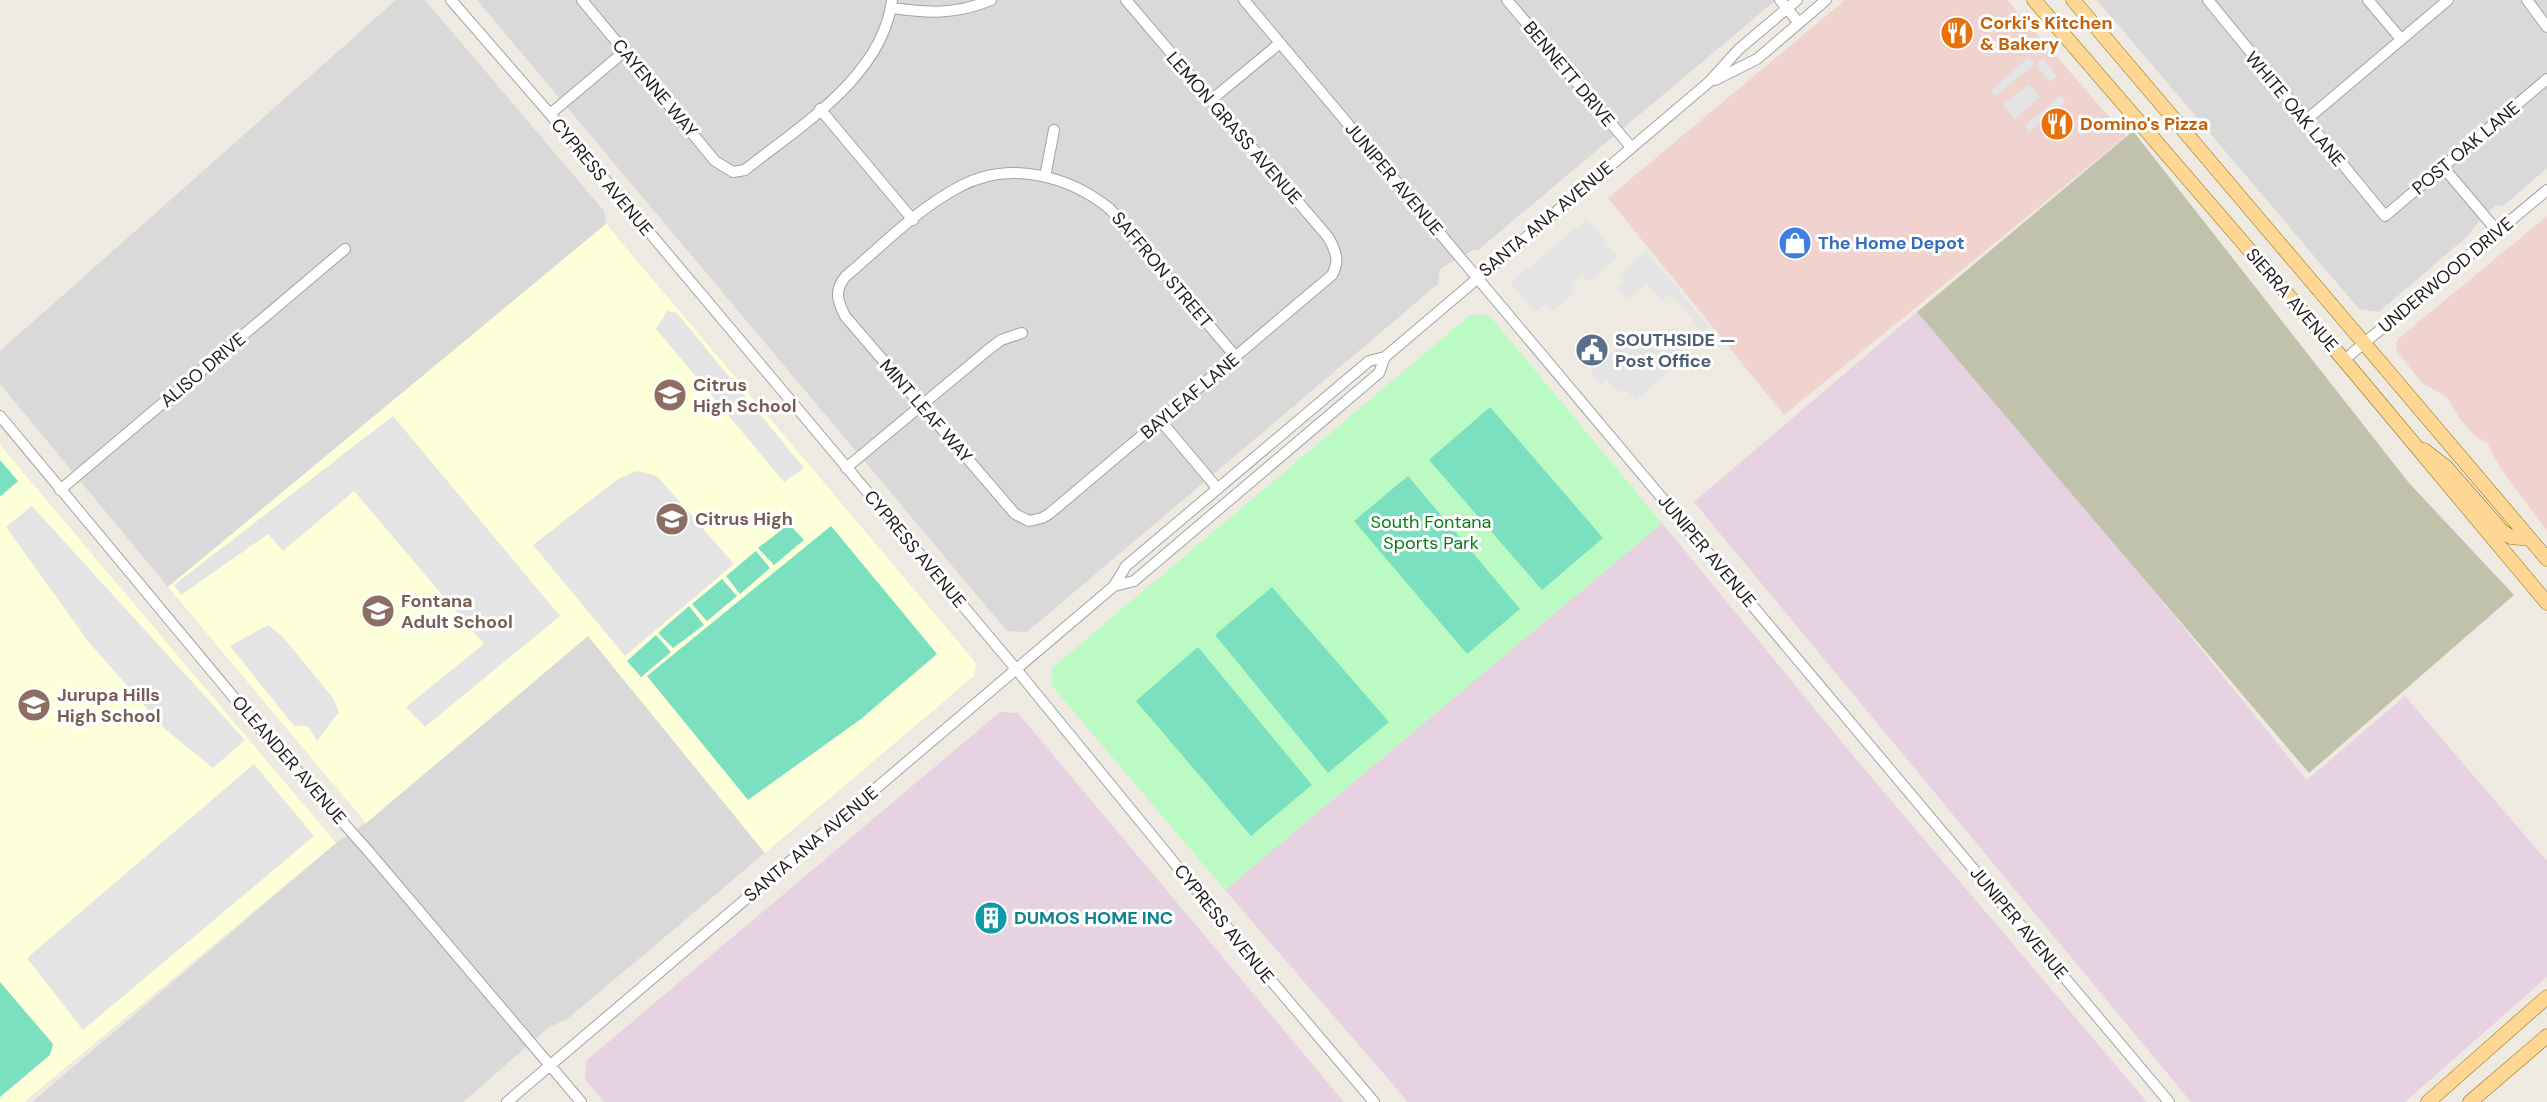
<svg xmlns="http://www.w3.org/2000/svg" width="2547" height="1102" font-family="'DM Sans',sans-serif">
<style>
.residential{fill:#dad9d9}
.commercial{fill:#f0d2cf}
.industrial{fill:#e7d2e2}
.education{fill:#fdffd8}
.construction{fill:#c1c2ac}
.park{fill:#bbfbc3}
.pitch{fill:#7be0bf}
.parking{fill:#e4e4e4}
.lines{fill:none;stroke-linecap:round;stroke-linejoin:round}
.minor-casing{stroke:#a3a3a3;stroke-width:12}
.major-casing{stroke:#936b00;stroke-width:15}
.minor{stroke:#fff;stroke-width:10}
.major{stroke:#fed795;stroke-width:14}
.labels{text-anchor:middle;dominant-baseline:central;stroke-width:6;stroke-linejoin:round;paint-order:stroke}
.food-label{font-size:18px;font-weight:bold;fill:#c56008;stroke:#fff;text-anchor:start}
.street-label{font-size:18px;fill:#1c1c1c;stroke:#fff}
.shop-label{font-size:18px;font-weight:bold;fill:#366cbe;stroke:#fff;text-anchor:start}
.service-label{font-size:18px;font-weight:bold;fill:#4e5e75;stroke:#fff;text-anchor:start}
.education-label{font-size:18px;font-weight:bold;fill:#785e54;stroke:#fff;text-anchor:start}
.park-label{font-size:18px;fill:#087c18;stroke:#fff}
.culture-label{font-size:18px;font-weight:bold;fill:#0d838f;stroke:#fff;text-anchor:start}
</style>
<rect width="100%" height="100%" fill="#eeeae1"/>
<path class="residential" d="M396,0h29l179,211 2,13 -438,363 -168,-203v-33z
M477,0h1299l-298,250h-5l-33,19 -2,15 -411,348 -20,-1z
M2097,0h450v168l-44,38 -7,-1 -23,23 -2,5 -92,79 -20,-3z
M588,636l177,217 -199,167 -17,7 -86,75h-431l304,-259 30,-20z"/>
<path class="commercial" d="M1845,0h162l119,136 -342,279 -176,-217z
M2547,216v315l-46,-62 -14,-26 -13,-8 -14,-16 -13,-22 -25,-14 -25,-32 -1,-8 3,-5z"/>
<path class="industrial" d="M1917,312l186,216 204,252 98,-84 142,165v116l-142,125h-214l-497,-600z
M1662,523l193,235 292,344h-739l-183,-212z
M1000,712l18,1 326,389h-740l-19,-23 2,-19z"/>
<path class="education" d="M606,224l370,439 -2,13 -209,177 -177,-217 -222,187 -198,-236z
M0,445l336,398 -312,259h-24z"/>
<path class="construction" d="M2133,131l276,352 105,112 -205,178 -392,-461z"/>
<path class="park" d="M1470,315h19l173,208 -437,367 -174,-205 1,-17z"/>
<path class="pitch" d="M1490,407l113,131 -61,52 -113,-130z
M0,460l18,21 -17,15 -1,-1z
M1408,476l112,133 -53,45 -113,-133z
M789,524l15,16 -30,25 -16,-17z
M831,526l106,128 -76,65 -113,81 -101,-124z
M756,551l14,17 -30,26 -14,-18z
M722,579l15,17 -30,25 -15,-17z
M1272,587l117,135 -61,51 -113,-138z
M689,606l15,19 -31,23 -15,-15z
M656,635l15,17 -30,25 -14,-16z
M1198,647l114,138 -61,51 -115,-135z
M0,982l53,62 -3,11 -50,42z"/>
<path class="parking" d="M2029,57l6,7 -39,32 -5,-6z
M2043,59l14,17 -7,6 -14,-17z
M2029,84l11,13 -25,22 -12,-14z
M2061,95l5,6 -37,31 -5,-6z
M1587,219l31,38 -29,25 -7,-7 -11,9 6,8 -25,19 -7,-7 -10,8 -25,-29z
M1646,251l63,76 -7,5 -31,-38 -9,7 -15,-17 -20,16 -10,-12 8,-7 -6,-7z
M667,311l10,2 127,155 -20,14 -128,-153z
M1641,328l23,27 12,-9 9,11 -49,43 -11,-11 -5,4 -12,-13 -7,5 -11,-14z
M393,416l167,200 -135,111 -19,-20 78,-63 -130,-153 -71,60 -15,-17 -87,61 -7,-10z
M637,471l20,5 77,88 -109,92 -92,-111 85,-66z
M32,506l213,234 -32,28 -48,-39 -77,-88 -82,-114z
M268,625l15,12 50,61 6,14 -22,29 -9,-15h-14l-64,-80z
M254,764l60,72 -231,194 -56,-72z"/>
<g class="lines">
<defs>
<path id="minor" d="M451,0l99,114 466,555 236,289 122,144
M582,0l133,161 18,11 12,-2c55,-44 138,-94 147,-170
M1126,0l202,237c8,14 12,24 4,38l-283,239 -7,4 -13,3 -14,-7 -170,-198c-8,-16 -11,-26 1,-40 36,-30 71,-67 113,-89 49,-27 109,-12 151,22l126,148
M1244,0l925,1102
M1507,0l124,147
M1780,0l19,23
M2208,0l177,216 162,-137
M2368,0l33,39
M2527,0l20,27
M891,8c38,5 63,7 100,-8
M1715,80l42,-21 69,-59
M1210,101l70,-58
M820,109l93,111
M550,114l75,-63
M2305,121l143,-121
M2443,167l55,65
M1045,177l9,-47
M2344,360l203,-170
M0,416l255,307 115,130 211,249
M1160,420l58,69
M846,468l142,-118 13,-10 21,-7
M60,490l285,-241
M1114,586l20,-5 245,-208 6,-16
M507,1102l607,-516 12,-20 243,-205 16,-4 324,-275 30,-33 58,-49"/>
<path id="major" d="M2034,0l310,360 203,243
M2073,0l474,559
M2424,450l22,17 56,64 9,6 19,2
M2428,1102l119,-105
M2470,1102l77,-66"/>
</defs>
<use href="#minor" class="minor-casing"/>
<use href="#major" class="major-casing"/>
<use href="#minor" class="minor"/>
<use href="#major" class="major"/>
</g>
<defs>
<symbol id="restaurant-disc" viewBox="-11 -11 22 22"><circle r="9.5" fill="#e8710a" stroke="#fff"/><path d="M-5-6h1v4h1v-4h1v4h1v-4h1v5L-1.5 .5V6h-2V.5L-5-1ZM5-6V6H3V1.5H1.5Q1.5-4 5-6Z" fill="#fff"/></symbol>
<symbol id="shop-disc" viewBox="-11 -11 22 22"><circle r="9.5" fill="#3f7fe0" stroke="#fff"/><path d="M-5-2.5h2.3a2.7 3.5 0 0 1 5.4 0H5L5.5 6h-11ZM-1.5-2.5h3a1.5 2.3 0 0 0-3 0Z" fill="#fff"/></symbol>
<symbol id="civic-disc" viewBox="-11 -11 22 22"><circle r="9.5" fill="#5c6f8a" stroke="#fff"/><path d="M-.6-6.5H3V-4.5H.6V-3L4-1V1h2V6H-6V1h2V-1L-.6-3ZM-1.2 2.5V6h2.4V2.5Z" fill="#fff"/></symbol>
<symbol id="school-disc" viewBox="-11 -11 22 22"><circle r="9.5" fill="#8d6e63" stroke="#fff"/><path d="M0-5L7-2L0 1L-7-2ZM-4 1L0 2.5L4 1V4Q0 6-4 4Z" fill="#fff"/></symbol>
<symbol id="building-disc" viewBox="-11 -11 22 22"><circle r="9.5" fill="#0f9aa8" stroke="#fff"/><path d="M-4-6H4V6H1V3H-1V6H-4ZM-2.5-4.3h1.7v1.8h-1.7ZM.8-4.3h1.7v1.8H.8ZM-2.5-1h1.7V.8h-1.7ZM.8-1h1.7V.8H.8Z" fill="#fff"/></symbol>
</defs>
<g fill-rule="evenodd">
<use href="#restaurant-disc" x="1938" y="14" width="38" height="38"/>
<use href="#restaurant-disc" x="2038" y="105" width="38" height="38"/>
<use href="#shop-disc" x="1776" y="224" width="38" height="38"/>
<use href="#civic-disc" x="1573" y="331" width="38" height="38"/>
<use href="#school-disc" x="651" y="376" width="38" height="38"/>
<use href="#school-disc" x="653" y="500" width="38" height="38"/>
<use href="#school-disc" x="359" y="592" width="38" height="38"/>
<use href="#school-disc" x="15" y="686" width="38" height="38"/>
<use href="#building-disc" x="972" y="899" width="38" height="38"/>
</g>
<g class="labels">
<g class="food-label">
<text x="1980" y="23">Corki's Kitchen<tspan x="1980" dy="21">&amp; Bakery</tspan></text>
<text x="2080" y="124">Domino's Pizza</text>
</g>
<g class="street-label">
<text transform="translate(1569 74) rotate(50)">BENNETT DRIVE</text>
<text transform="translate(655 88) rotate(50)">CAYENNE WAY</text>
<text transform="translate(2295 109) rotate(50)">WHITE OAK LANE</text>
<text transform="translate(1234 128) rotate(49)">LEMON GRASS AVENUE</text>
<text transform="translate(2466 148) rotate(-40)">POST OAK LANE</text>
<text transform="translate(602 177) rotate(50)">CYPRESS AVENUE</text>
<text transform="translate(1394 179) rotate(50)">JUNIPER AVENUE</text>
<text transform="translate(1546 219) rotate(-40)">SANTA ANA AVENUE</text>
<text transform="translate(1162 270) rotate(50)">SAFFRON STREET</text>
<text transform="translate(2446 275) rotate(-40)">UNDERWOOD DRIVE</text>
<text transform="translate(2292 300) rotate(49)">SIERRA AVENUE</text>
<text transform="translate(203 370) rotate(-40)">ALISO DRIVE</text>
<text transform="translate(1190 396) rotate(-40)">BAYLEAF LANE</text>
<text transform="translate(926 411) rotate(49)">MINT LEAF WAY</text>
<text transform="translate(915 549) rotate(50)">CYPRESS AVENUE</text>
<text transform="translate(1707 551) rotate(50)">JUNIPER AVENUE</text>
<text transform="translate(289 760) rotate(49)">OLEANDER AVENUE</text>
<text transform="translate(811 844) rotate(-40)">SANTA ANA AVENUE</text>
<text transform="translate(2019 923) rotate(50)">JUNIPER AVENUE</text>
<text transform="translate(1224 924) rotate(51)">CYPRESS AVENUE</text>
</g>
<g class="shop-label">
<text x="1818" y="243">The Home Depot</text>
</g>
<g class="service-label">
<text x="1615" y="340">SOUTHSIDE —<tspan x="1615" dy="21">Post Office</tspan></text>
</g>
<g class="education-label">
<text x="693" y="385">Citrus<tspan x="693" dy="21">High School</tspan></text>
<text x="695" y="519">Citrus High</text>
<text x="401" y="601">Fontana<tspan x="401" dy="21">Adult School</tspan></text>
<text x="57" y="695">Jurupa Hills<tspan x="57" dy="21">High School</tspan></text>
</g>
<g class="park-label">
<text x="1431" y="522">South Fontana<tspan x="1431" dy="21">Sports Park</tspan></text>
</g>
<g class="culture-label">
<text x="1014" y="918">DUMOS HOME INC</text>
</g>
</g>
</svg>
